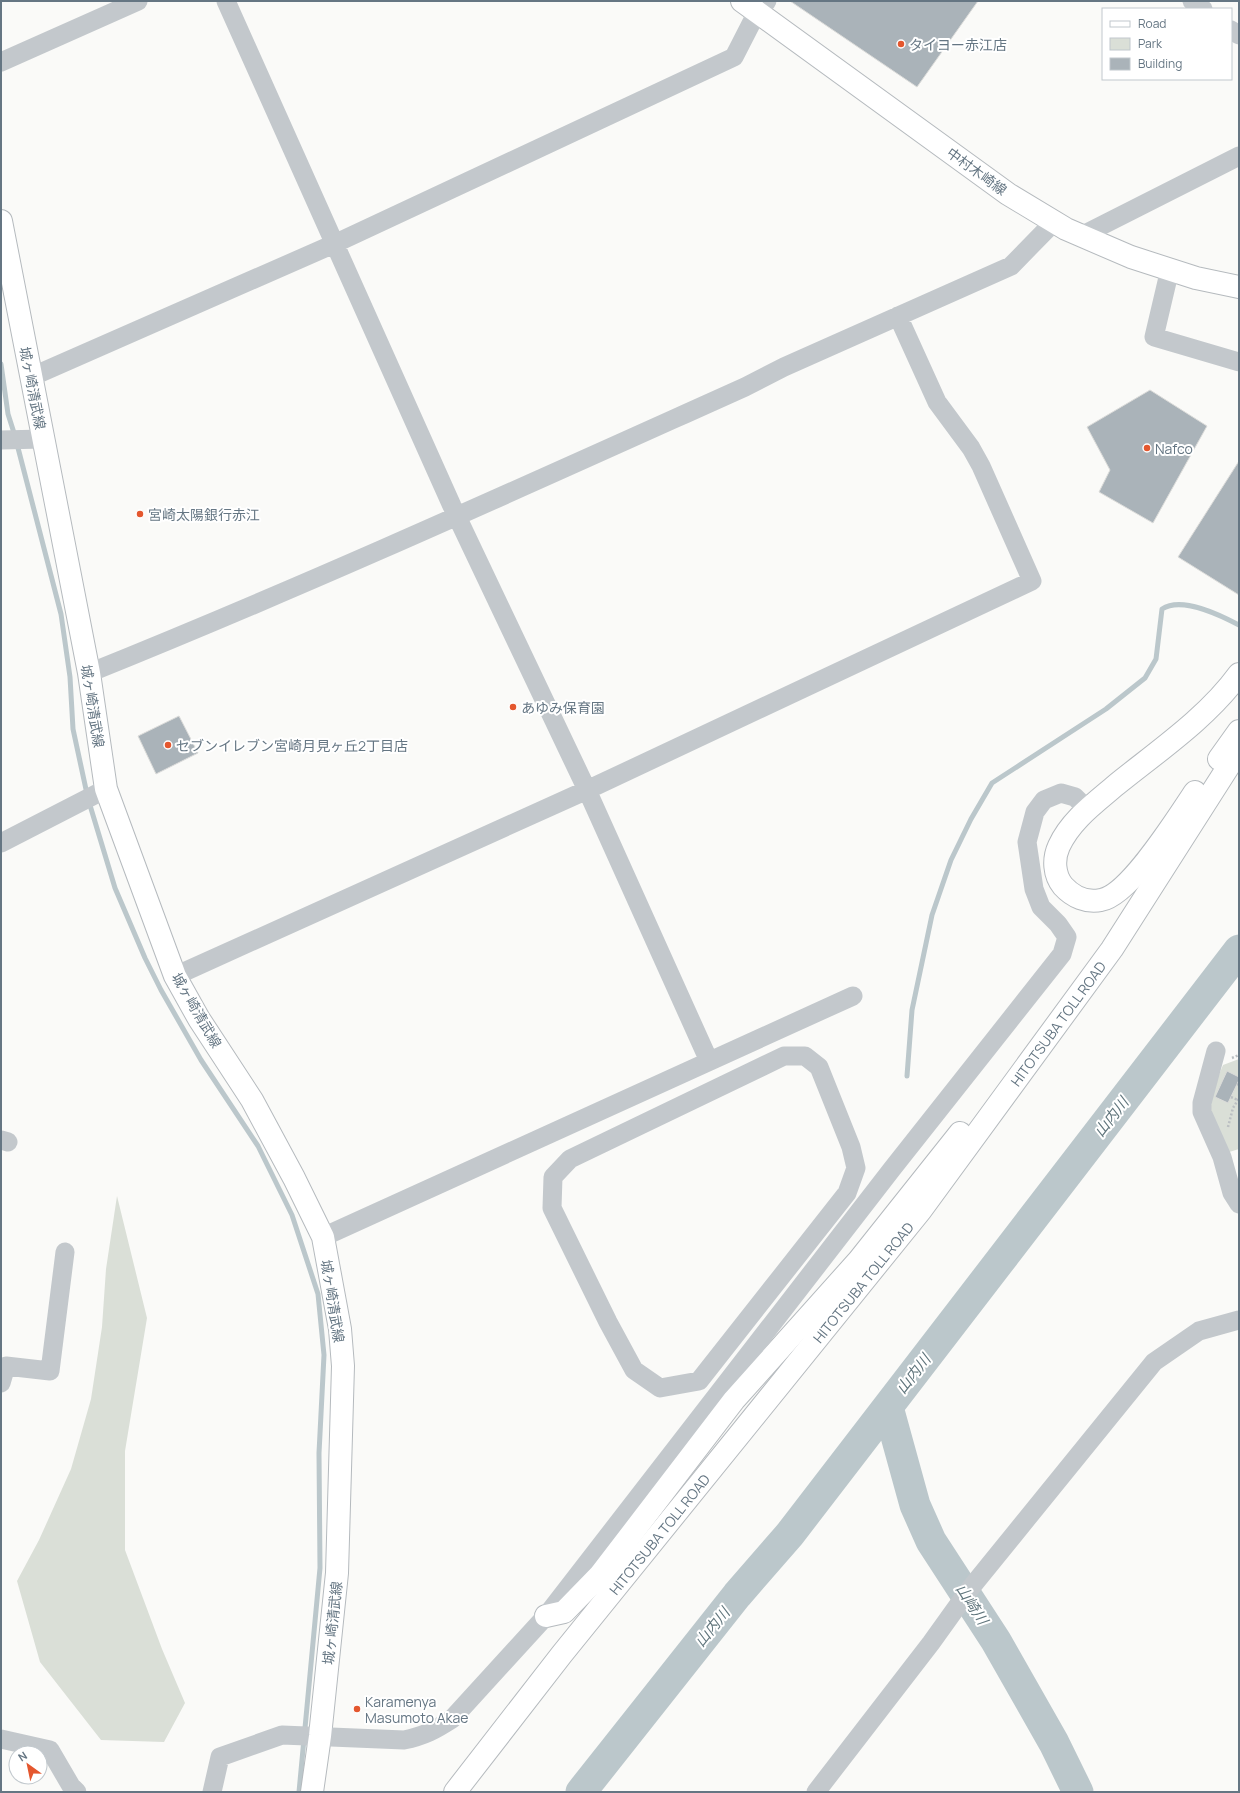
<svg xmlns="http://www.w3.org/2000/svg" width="1240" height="1793" font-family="Manrope,'Noto Sans JP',sans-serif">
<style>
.green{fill:#dadfd7}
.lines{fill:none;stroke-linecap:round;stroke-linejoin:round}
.stream{stroke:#bbc7cb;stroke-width:5}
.river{stroke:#bbc7cb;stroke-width:31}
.building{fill:#aab3b9;stroke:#dcdcda}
.major-casing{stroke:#b5babe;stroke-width:24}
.path{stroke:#bbbfc2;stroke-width:2.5;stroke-dasharray:2 2;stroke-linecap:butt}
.minor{stroke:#c3c8cc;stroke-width:19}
.major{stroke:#fff;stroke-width:22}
.poi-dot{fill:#e4572e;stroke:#fff;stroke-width:1.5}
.labels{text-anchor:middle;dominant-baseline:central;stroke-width:4;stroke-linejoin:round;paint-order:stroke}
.poi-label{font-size:14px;fill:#657683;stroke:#fff;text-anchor:start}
.street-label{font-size:14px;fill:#657683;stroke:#fff}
.water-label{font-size:15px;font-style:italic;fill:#60757c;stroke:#fff}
</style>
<rect width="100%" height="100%" fill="#fafaf8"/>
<path class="green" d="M1239,1059v90l-13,4 -19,-45 2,-9 14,-34z
M117,1196l30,122 -22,133v99l37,99 23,54 -21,39 -63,-2 -61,-78 -23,-81 22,-41 32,-71 20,-70 11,-72 4,-58z"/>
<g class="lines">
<path class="stream" d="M1,364l7,50 7,22
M17,444l44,170 9,63 3,52 14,65
M89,802l26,86 30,70 16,32 40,70 57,86 34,69 26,79 6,61 -5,98 1,115 -21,224
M907,1076l5,-66 20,-95 19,-55 20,-41 21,-36 114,-74 39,-31 11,-19 6,-50c20,-13 58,6 77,16"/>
<path class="river" d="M888,1407l27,98 16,36 65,100 58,102 24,49
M581,1792l156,-197 53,-61 449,-584"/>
</g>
<path class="building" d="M790,1h188l-61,86z
M1150,390l57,36 -54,97 -54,-31 11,-22 -23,-43z
M1239,461v134l-61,-38z
M179,716l19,37 -42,21 -18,-38z
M1227,1071l12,6v3l-11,23 -13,-6z"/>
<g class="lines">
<defs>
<g id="major">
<path d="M742,1l266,193 58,35 65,28 65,21 43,9"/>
<path d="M1,221l88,452 17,116 69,187 24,43 53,81 42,78 29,59 17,92 3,37 -6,207 -17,163 -8,56"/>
<path d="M1219,759l20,-28"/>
<path d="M1195,792c-17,25 -65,103 -94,108 -14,3 -28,-3 -38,-14 -9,-11 -10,-27 -4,-40 12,-26 36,-43 57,-61 42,-34 91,-67 123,-111"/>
<path d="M546,1616l18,-4 36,-37 134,-175 125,-140 101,-127"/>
<path id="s1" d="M455,1792l107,-138 359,-444 191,-261 127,-199"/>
</g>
</defs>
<use href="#major" class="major-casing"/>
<path class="path" d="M1232,1058l7,-3
M1237,1084l2,1
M1231,1097l7,3
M1228,1127l5,-19 6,-10"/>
<path class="minor" d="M226,1l226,505 135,284 122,271
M1192,1l11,8
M1231,30l8,5
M1,62l137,-61
M1081,236l158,-80
M1170,269l-16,68 85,25
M31,377l303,-133 400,-187 23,-45 10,-11
M1,440l42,-1
M89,673c221,-89 438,-188 656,-286l39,-20 227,-101 43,-44
M1,843l105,-54
M175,976l412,-186 445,-209 -51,-115 -10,-18 -34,-46 -39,-86
M1216,1051l-14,52v9l20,45 10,36 7,11
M784,1056h21l14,11 32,80 5,21 -9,25 -148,188 -39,7 -26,-18 -26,-48 -56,-114 1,-31 17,-18z
M1,1140l7,2
M323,1237l530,-241
M1,1383l5,-17 44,5 15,-119
M1,1739l49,11 21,36 6,6
M212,1792l8,-35 62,-22 122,5c20,-4 31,-10 48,-21l94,-103 346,-447 170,-215 5,-17 -9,-13 -17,-17 -7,-18 -7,-47 8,-30 9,-12 17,-7 14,4 12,12
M816,1792l115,-149 38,-53 185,-228 45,-31 40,-11"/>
<use href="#major" class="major"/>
</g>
<g class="poi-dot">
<circle cx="901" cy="44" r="4"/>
<circle cx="1147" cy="448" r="4"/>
<circle cx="140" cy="514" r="4"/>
<circle cx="513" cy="707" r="4"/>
<circle cx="168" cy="745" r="4"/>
<circle cx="357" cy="1709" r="4"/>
</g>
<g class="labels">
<g class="poi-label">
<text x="909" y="44">タイヨー赤江店</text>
<text x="1155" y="448">Nafco</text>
<text x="148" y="514">宮崎太陽銀行赤江</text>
<text x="521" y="707">あゆみ保育園</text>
<text x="176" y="745">セブンイレブン宮崎月見ヶ丘2丁目店</text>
<text x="365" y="1701">Karamenya<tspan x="365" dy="16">Masumoto Akae</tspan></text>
</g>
<g class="street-label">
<text transform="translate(977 171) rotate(36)">中村木崎線</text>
<text transform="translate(33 388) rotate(79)">城ヶ崎清武線</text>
<text transform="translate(93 706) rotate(81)">城ヶ崎清武線</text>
<text transform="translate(197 1010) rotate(60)">城ヶ崎清武線</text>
<text stroke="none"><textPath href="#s1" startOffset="977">HITOTSUBA TOLL ROAD</textPath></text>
<text stroke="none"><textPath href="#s1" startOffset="653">HITOTSUBA TOLL ROAD</textPath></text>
<text transform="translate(333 1301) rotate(81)">城ヶ崎清武線</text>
<text stroke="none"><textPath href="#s1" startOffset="329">HITOTSUBA TOLL ROAD</textPath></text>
<text transform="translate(332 1623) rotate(-84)">城ヶ崎清武線</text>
</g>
<g class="water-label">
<text transform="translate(1111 1117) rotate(-52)">山内川</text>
<text transform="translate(913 1374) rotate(-52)">山内川</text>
<text transform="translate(972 1604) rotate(57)">山崎川</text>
<text transform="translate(712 1627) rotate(-51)">山内川</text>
</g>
</g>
<rect width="1240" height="1793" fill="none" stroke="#657683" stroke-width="4"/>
<rect x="1102" y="8" width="130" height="72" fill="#ffffff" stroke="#c1c8cd"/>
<rect x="1110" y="21" width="20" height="6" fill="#ffffff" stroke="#c1c8cd"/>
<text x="1138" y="28" font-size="12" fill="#657683">Road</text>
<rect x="1110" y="38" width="20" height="12" fill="#dadfd7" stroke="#c1c8cd"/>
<text x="1138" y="48" font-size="12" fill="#657683">Park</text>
<rect x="1110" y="58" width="20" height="12" fill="#aab3b9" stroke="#c1c8cd"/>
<text x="1138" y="68" font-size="12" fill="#657683">Building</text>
<g transform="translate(28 1765) rotate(327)"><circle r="19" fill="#ffffff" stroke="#c1c8cd"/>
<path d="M0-3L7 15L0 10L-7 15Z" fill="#e4572e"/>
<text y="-6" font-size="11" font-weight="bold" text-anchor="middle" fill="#657683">N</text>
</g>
</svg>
